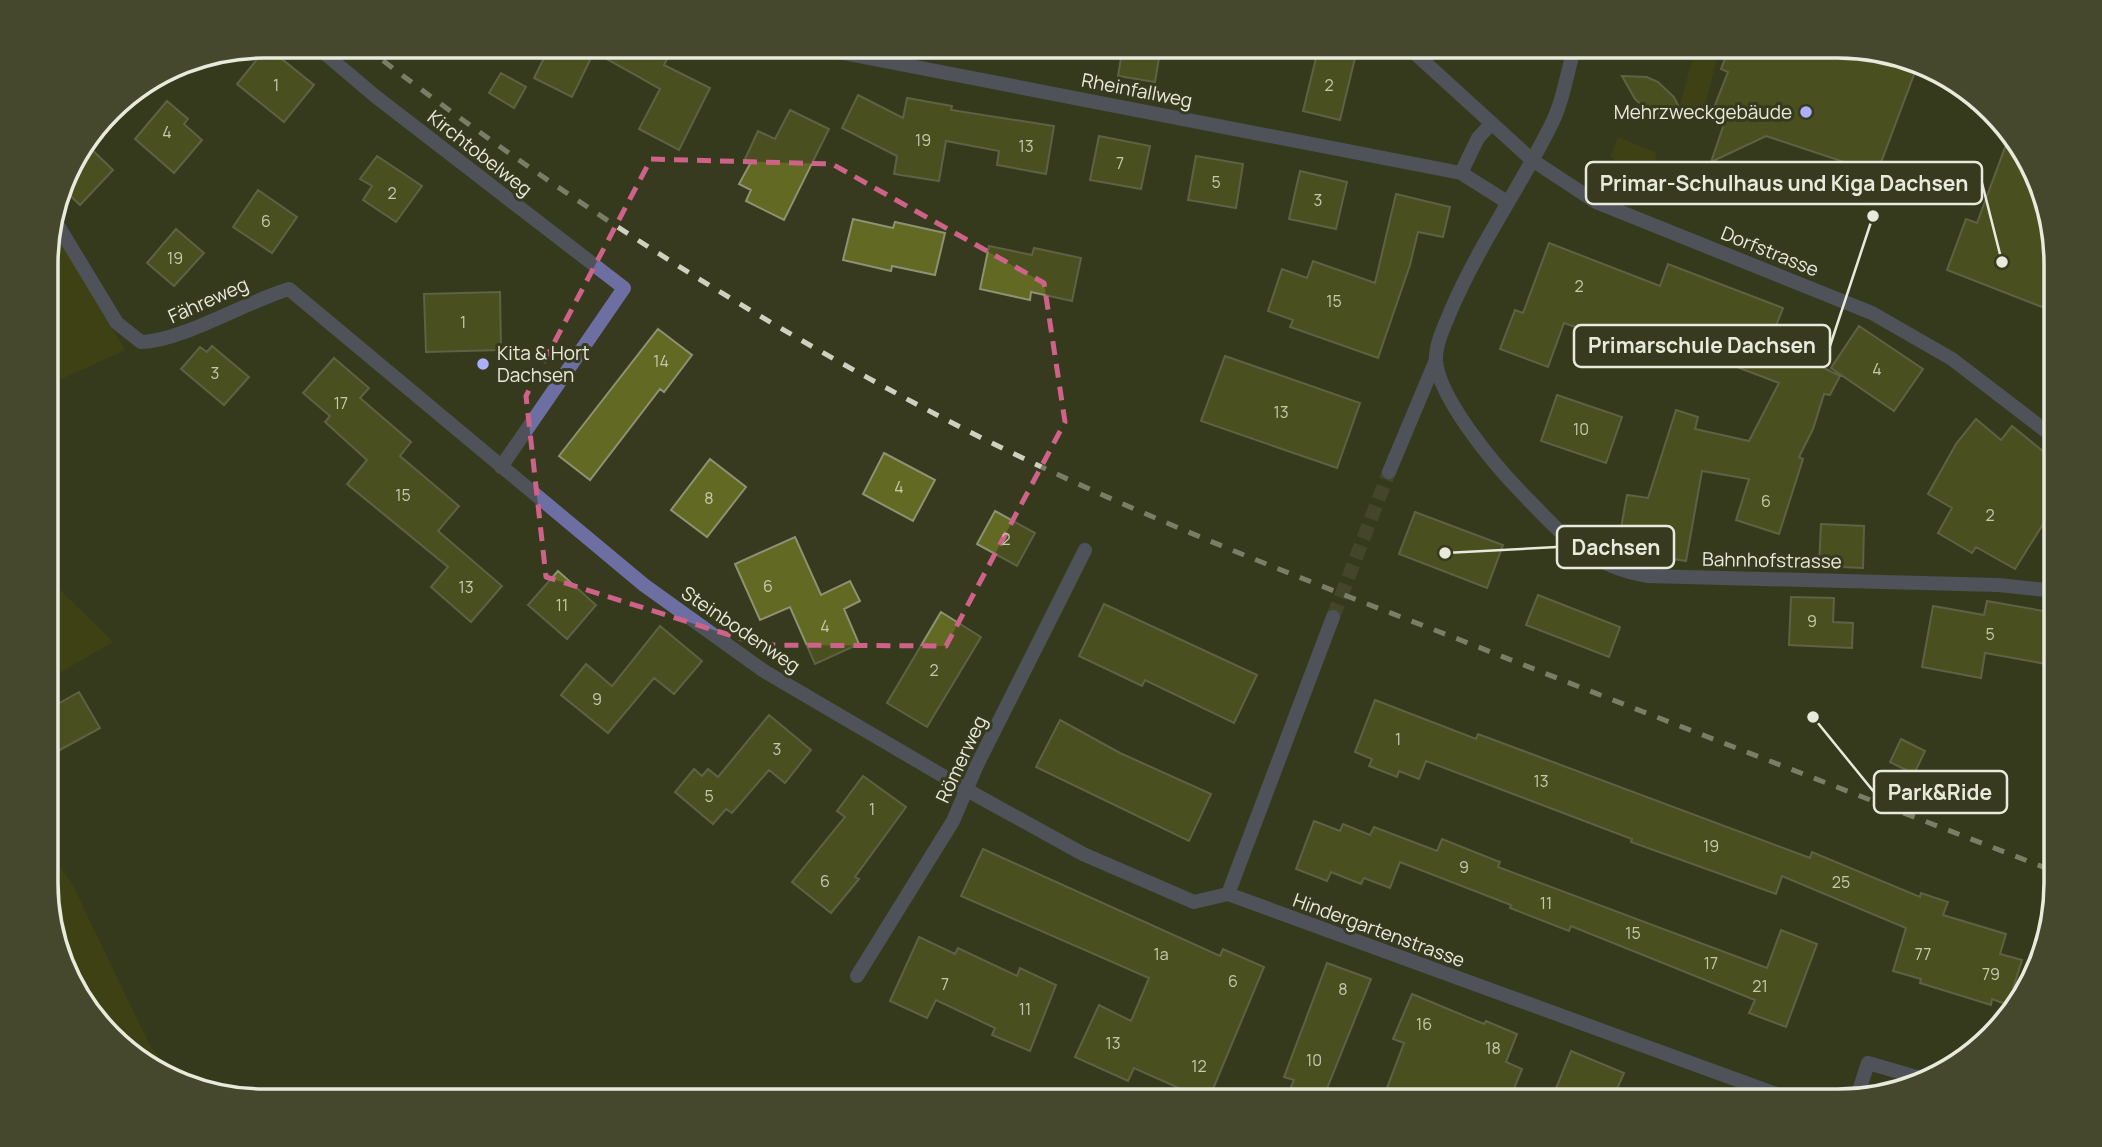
<svg xmlns="http://www.w3.org/2000/svg" width="2102" height="1147" font-family="Manrope,sans-serif">
<style>
.green{fill:#454b07}
.building{fill:#626923;stroke:#8d9273;stroke-width:2}
.lines{fill:none;stroke-linecap:round;stroke-linejoin:round}
.minor-tunnel{stroke:#52553a;stroke-width:14;stroke-dasharray:14 7;stroke-linecap:butt}
.minor{stroke:#6d6fa3;stroke-width:14}
.tertiary{stroke:#6d6fa3;stroke-width:14}
.rail{stroke:#ced1bf;stroke-width:5;stroke-dasharray:12 12;stroke-linecap:butt}
.marked{fill:none;stroke:#cf6288;stroke-width:5;stroke-dasharray:14 9;stroke-linejoin:round}
.poi-dot{fill:#acaffb;stroke:#373a1e;stroke-width:2.5}
.labels{text-anchor:middle;dominant-baseline:central;stroke-width:6;stroke-linejoin:round;paint-order:stroke}
.number-label{font-size:16px;fill:#c6caad}
.street-label{font-size:19px;fill:#e8ebdb;stroke:#373a1e}
.poi-label{font-size:19px;fill:#e8ebdb;stroke:#373a1e;text-anchor:end}
.rim{fill:none;stroke:#e8ebdb;stroke-width:3.5}
.leader{fill:none;stroke:#e8ebdb;stroke-width:2.5}
.callout-dot{fill:#e8ebdb;stroke:#373a1e;stroke-width:2.5}
.callout{fill:#373a1e;stroke:#e8ebdb;stroke-width:2.5}
.callout-label{font-size:21px;text-anchor:middle;font-weight:bold;fill:#e8ebdb}
</style>
<rect width="100%" height="100%" fill="#373a1e"/>
<path class="green" d="M1696,46h24l-17,68 -23,-9z
M1618,137l39,16 -7,23 -27,-8 -12,-12z
M52,228l73,122 -79,36v-137z
M47,577l66,65 -66,38z
M47,847l26,39 77,160 29,35 -12,-2 -84,-74 -36,-93z"/>
<path class="building" d="M550,46h93l24,13 -3,6 46,23 -31,62 -40,-21 21,-40 -66,-37 -22,45 -38,-19z
M1123,46h38l-6,36 -37,-6z
M1730,46h108l80,18 -41,109 -111,-37 -55,26 14,-41 -14,-6 17,-43 -7,-3z
M267,47l47,38 -30,37 -47,-38z
M1318,50l37,8 -15,62 -37,-9z
M501,73l25,14 -12,21 -25,-15z
M1622,76l25,1 11,5 16,15 9,18 -18,2 -14,-4 -16,-14z
M858,95l45,23 4,-20 45,8 -1,4 103,16 -8,48 -49,-9 2,-14 -53,-10 -7,40 -45,-7 3,-18 -55,-28z
M167,101l21,18 -4,5 18,16 -28,33 -39,-34z
M790,110l39,19 -45,91 -38,-19 5,-11 -12,-6 11,-20 -6,-3 14,-30 17,8z
M2010,134l9,8 36,94v76l-108,-42 19,-51 11,4z
M1099,136l51,10 -9,43 -51,-9z
M86,144l27,26 -33,35 -18,-17 6,-20z
M377,156l45,30 -26,36 -33,-22 9,-14 -12,-7z
M1196,156l47,8 -7,44 -48,-8z
M1300,171l47,11 -11,47 -47,-10z
M258,190l39,27 -25,36 -39,-26z
M1396,194l54,13 -7,30 -25,-5 -8,33 -32,93 -88,-31 3,-7 -25,-9 14,-42 25,9 6,-17 62,22z
M853,219l40,9 2,-6 50,11 -10,42 -43,-9 -1,5 -48,-11z
M176,229l28,24 -30,33 -27,-23z
M1549,243l111,43 8,-22 115,44 -13,33 70,35 -10,19 -6,-1 -11,35 -14,28 4,2 -24,75 -43,-14 13,-41 -47,-8 -16,90 -69,-11 10,-55 21,3 28,-88 22,7 -3,12 54,12 30,-58 -142,-54 -6,17 -67,-23 -16,44 -48,-18 15,-39 8,3z
M989,246l43,9 2,-7 47,10 -9,43 -41,-9 -1,8 -50,-11z
M500,292l1,58 -75,2 -2,-58z
M1859,326l64,43 -29,42 -63,-43z
M658,329l34,26 -28,37 -4,-3 -70,91 -31,-24z
M212,346l37,31 -25,28 -43,-36 19,-22 7,5z
M1225,356l135,47 -23,65 -136,-47z
M334,358l35,30 -9,10 51,44 -11,14 59,50 -21,25 64,55 -31,36 -40,-35 17,-20 -101,-83 20,-24 -42,-38 5,-6 -27,-23z
M1557,395l65,22 -16,46 -65,-22z
M1976,419l25,21 11,-14 43,35v44l-40,64 -39,-22 -4,6 -34,-20 14,-25 -24,-14 28,-50z
M884,453l51,27 -22,41 -50,-27z
M710,459l36,28 -39,50 -36,-27z
M995,511l40,22 -18,33 -40,-22z
M1415,512l88,33 -16,43 -88,-34z
M1821,524l43,2 -1,42 -44,-2z
M795,537l26,58 29,-14 10,20 -16,8 15,35 -44,20 -25,-57 -30,13 -25,-56z
M558,571l38,34 -29,34 -39,-34z
M1538,595l82,32 -11,30 -83,-32z
M1791,597l43,1 -1,24 20,1 -1,25 -63,-3z
M1987,601l68,12 -9,51 -61,-11 -4,25 -59,-11 11,-61 51,9z
M1104,604l153,71 -23,48 -89,-43 -3,6 -63,-30z
M941,612l40,25 -54,90 -40,-24z
M660,626l42,35 -28,33 -20,-16 -46,55 -47,-38 25,-31 26,22z
M79,692l21,36 -53,29v-47z
M1375,700l101,39 2,-5 332,124 2,-6 108,45 1,-4 27,9 -5,13 63,19 -6,20 22,6 -14,45 -16,-6 -1,6 -71,-22 1,-4 -28,-8 13,-43 -124,-52 -6,18 -145,-52 1,-3 -206,-78 -7,18 -20,-8 -2,6 -28,-11 3,-7 -17,-7z
M769,715l42,35 -26,33 -16,-13 -37,43 -6,-4 -13,15 -38,-32 19,-23 8,7 6,-7 10,8z
M1060,720l60,33 91,41 -22,47 -153,-74z
M1901,739l24,12 -11,23 -24,-12z
M863,776l43,31 -51,70 4,2 -28,34 -39,-31 53,-65 -8,-6z
M1314,821l26,10 3,-7 27,11 4,-8 63,24 5,-12 58,23 -2,5 269,101 14,-38 36,14 -31,83 -37,-14 6,-13 -184,-74 -2,5 -59,-23 1,-3 -111,-43 -10,26 -26,-10 -3,6 -30,-12 -4,9 -31,-12z
M983,849l237,107 3,-7 41,18 -56,134 -74,-33 -6,13 -53,-24 24,-52 32,16 18,-43 -188,-82z
M919,937l36,17 3,-6 59,28 3,-8 36,17 -26,66 -38,-16 3,-7 -59,-28 -9,18 -37,-17z
M1327,963l44,16 -49,122h-37l9,-21 -10,-3z
M1412,994l72,30 2,-3 31,13 -11,28 16,7 -13,32h-127l22,-58 -11,-4z
M1571,1051l53,22 -10,23 -8,-3 -3,8h-52z"/>
<g class="lines">
<path class="minor-tunnel" d="M1333,617l56,-145"/>
<path class="minor" d="M316,46l59,50 249,192 -123,179
M807,46l654,127
M1575,46c-8,26 -12,57 -25,81 -31,62 -71,118 -99,183 -6,15 -16,34 -15,51 3,37 57,102 83,129 40,41 69,77 129,86l350,9 58,6
M1491,124l-13,14 -17,35 46,29
M54,219l63,104 24,19c41,-1 104,-40 148,-53l355,296 120,86 203,119 116,64 111,48 34,-8
M1389,472l47,-112
M1228,894l567,207
M1228,894l105,-277
M857,976l96,-155 24,-56 108,-215
M1856,1100l12,-37 52,15"/>
<path class="tertiary" d="M1407,46l125,114 64,42 276,111 80,46 103,79"/>
<path class="rail" d="M364,46c189,146 388,274 600,383 161,82 331,147 499,212 197,78 395,154 593,231"/>
</g>
<path d="M0 0H2102V1147H0ZM651,159l181,5 212,119 21,139 -119,224 -185,-1 -215,-68 -20,-181z" fill="#373a1e" fill-opacity=".55" fill-rule="evenodd"/>
<path class="marked" d="M651,159l181,5 212,119 21,139 -119,224 -185,-1 -215,-68 -20,-181z"/>
<g class="poi-dot">
<circle cx="1806" cy="112" r="7"/>
<circle cx="483" cy="364" r="7"/>
</g>
<g class="labels">
<g class="number-label">
<text x="276" y="85">1</text>
<text x="1329" y="85">2</text>
<text x="167" y="132">4</text>
<text x="923" y="140">19</text>
<text x="1026" y="146">13</text>
<text x="1120" y="163">7</text>
<text x="1216" y="182">5</text>
<text x="392" y="193">2</text>
<text x="1318" y="200">3</text>
<text x="266" y="221">6</text>
<text x="175" y="258">19</text>
<text x="1579" y="286">2</text>
<text x="1334" y="301">15</text>
<text x="463" y="322">1</text>
<text x="661" y="361">14</text>
<text x="1877" y="369">4</text>
<text x="215" y="373">3</text>
<text x="341" y="403">17</text>
<text x="1281" y="412">13</text>
<text x="1581" y="429">10</text>
<text x="899" y="487">4</text>
<text x="403" y="495">15</text>
<text x="709" y="498">8</text>
<text x="1766" y="501">6</text>
<text x="1990" y="515">2</text>
<text x="1006" y="539">2</text>
<text x="768" y="586">6</text>
<text x="466" y="587">13</text>
<text x="562" y="605">11</text>
<text x="1812" y="621">9</text>
<text x="825" y="626">4</text>
<text x="1990" y="634">5</text>
<text x="934" y="670">2</text>
<text x="597" y="699">9</text>
<text x="1398" y="739">1</text>
<text x="777" y="749">3</text>
<text x="1541" y="781">13</text>
<text x="709" y="796">5</text>
<text x="872" y="809">1</text>
<text x="1711" y="846">19</text>
<text x="1464" y="867">9</text>
<text x="825" y="881">6</text>
<text x="1841" y="882">25</text>
<text x="1546" y="903">11</text>
<text x="1633" y="933">15</text>
<text x="1161" y="954">1a</text>
<text x="1923" y="954">77</text>
<text x="1711" y="963">17</text>
<text x="1991" y="974">79</text>
<text x="1233" y="981">6</text>
<text x="945" y="984">7</text>
<text x="1760" y="986">21</text>
<text x="1343" y="989">8</text>
<text x="1025" y="1009">11</text>
<text x="1424" y="1024">16</text>
<text x="1113" y="1043">13</text>
<text x="1493" y="1048">18</text>
<text x="1314" y="1060">10</text>
<text x="1199" y="1066">12</text>
</g>
<g class="street-label">
<text transform="translate(1137 90) rotate(11)">Rheinfallweg</text>
<text transform="translate(480 153) rotate(38)">Kirchtobelweg</text>
<text transform="translate(1770 251) rotate(22)">Dorfstrasse</text>
<text transform="translate(208 300) rotate(-24)">Fähreweg</text>
<text transform="translate(1772 560) rotate(1)">Bahnhofstrasse</text>
<text transform="translate(741 629) rotate(34)">Steinbodenweg</text>
<text transform="translate(961 759) rotate(-65)">Römerweg</text>
<text transform="translate(1379 930) rotate(20)">Hindergartenstrasse</text>
</g>
<g class="poi-label">
<text x="1792" y="112">Mehrzweckgebäude</text>
<text x="497" y="353" text-anchor="start">Kita &amp; Hort<tspan x="497" dy="22">Dachsen</tspan></text>
</g>
</g>
<path d="M0 0H2102V1147H0ZM264 58H1838A206 206 0 0 1 2044 264V883A206 206 0 0 1 1838 1089H264A206 206 0 0 1 58 883V264A206 206 0 0 1 264 58Z" fill="#45482d" fill-rule="evenodd"/>
<path class="rim" d="M264 58H1838A206 206 0 0 1 2044 264V883A206 206 0 0 1 1838 1089H264A206 206 0 0 1 58 883V264A206 206 0 0 1 264 58Z"/>
<path class="leader" d="M2002 262L1982 183M1873 216L1830 346M1445 553L1557 547M1813 717L1874 792"/>
<g class="callout-dot">
<circle cx="2002" cy="262" r="7"/>
<circle cx="1873" cy="216" r="7"/>
<circle cx="1445" cy="553" r="7"/>
<circle cx="1813" cy="717" r="7"/>
</g>
<g class="callout">
<rect x="1586" y="162" width="396" height="42" rx="7"/>
<rect x="1574" y="325" width="256" height="42" rx="7"/>
<rect x="1557" y="526" width="117" height="42" rx="7"/>
<rect x="1874" y="771" width="133" height="42" rx="7"/>
</g>
<g class="callout-label">
<text x="1784" y="191">Primar-Schulhaus und Kiga Dachsen</text>
<text x="1702" y="353">Primarschule Dachsen</text>
<text x="1616" y="555">Dachsen</text>
<text x="1940" y="800">Park&amp;Ride</text>
</g>
</svg>
